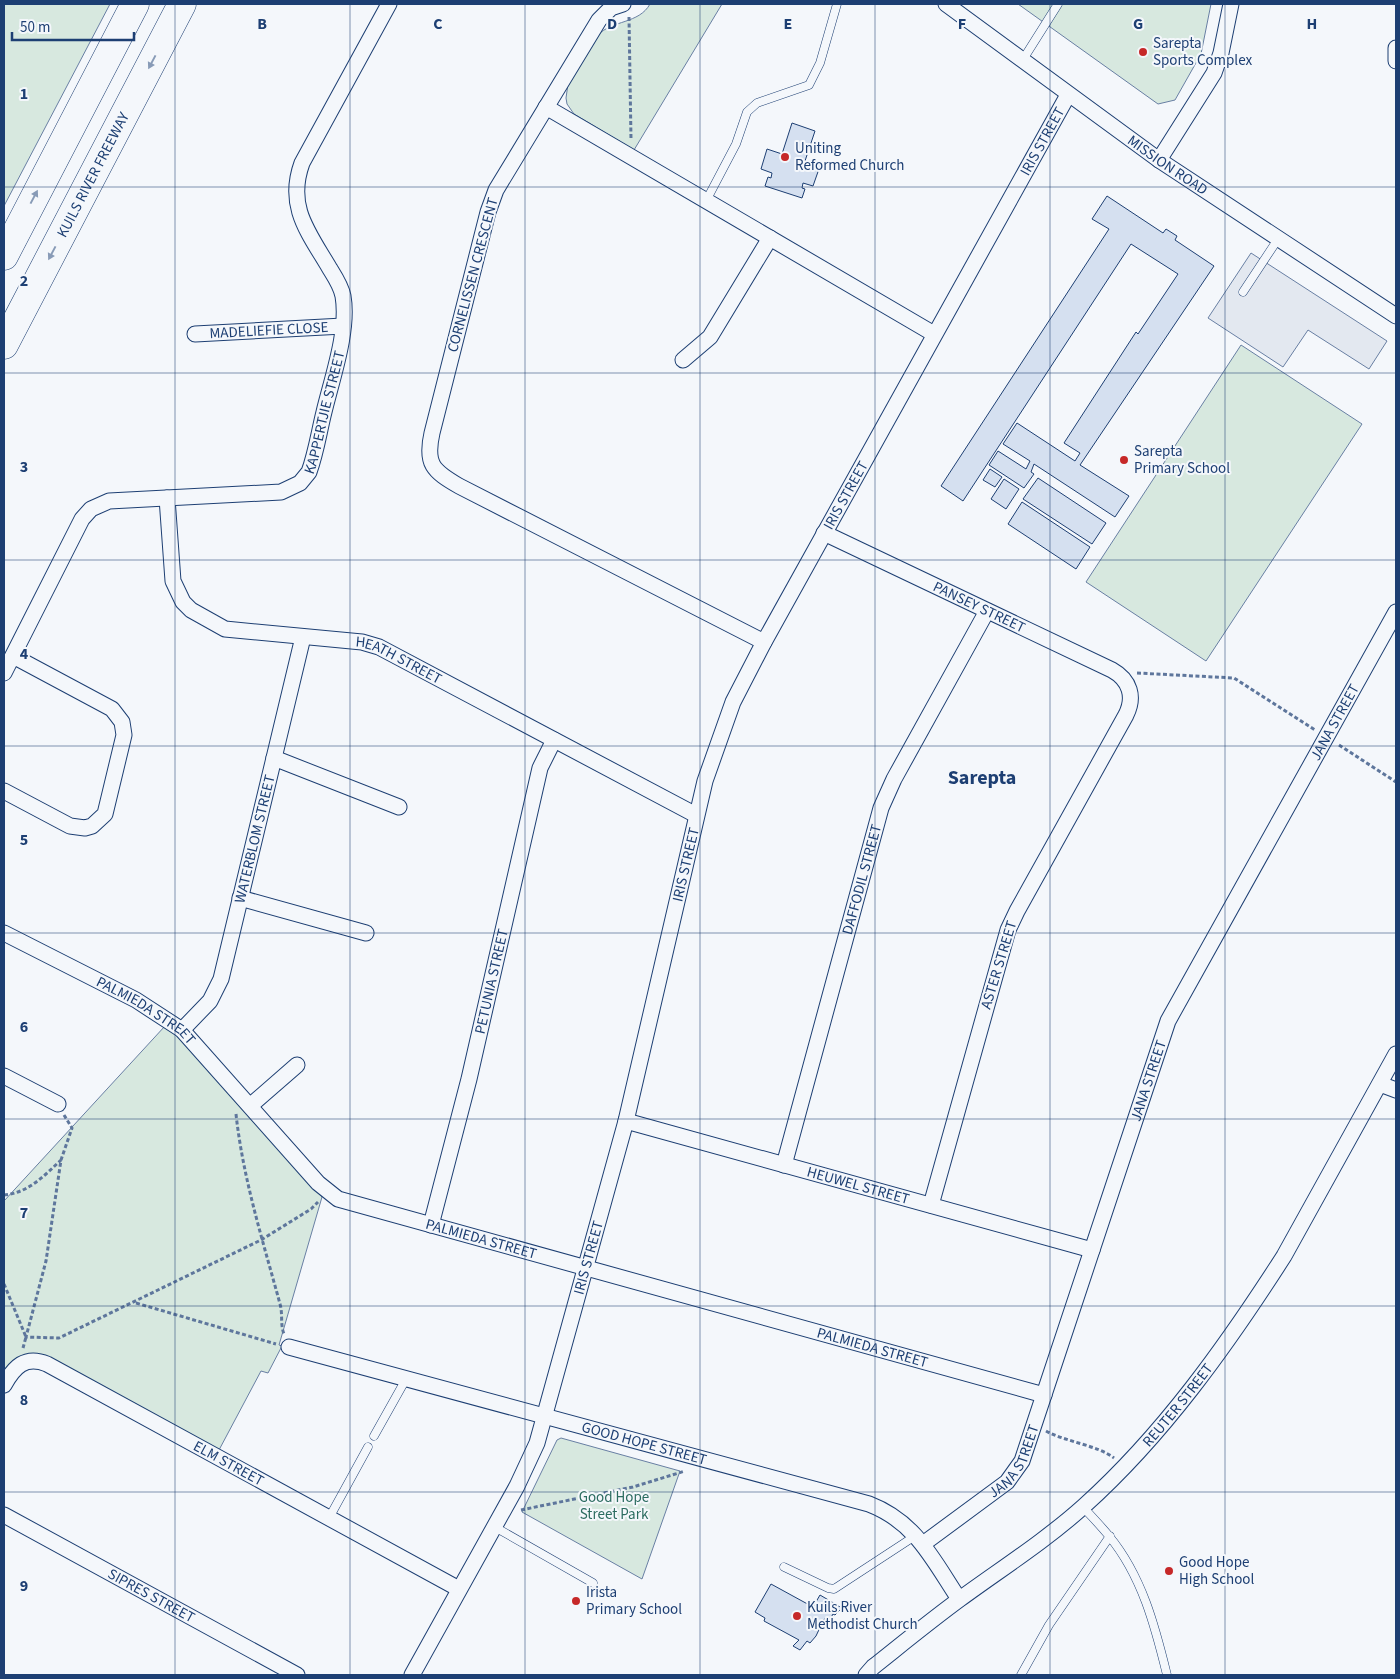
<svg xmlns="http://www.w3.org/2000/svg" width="1400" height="1679" font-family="'Source Sans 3',sans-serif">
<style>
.green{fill:#d7e8df;stroke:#687fa3}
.parking{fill:#e3e8f0;stroke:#687fa3}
.building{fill:#d5e0f0;stroke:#1d3f73}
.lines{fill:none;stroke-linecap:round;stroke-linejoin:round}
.service-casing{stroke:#1d3f73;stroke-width:9}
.minor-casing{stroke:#1d3f73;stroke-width:17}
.motorway-casing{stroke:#1d3f73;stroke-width:29}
.path{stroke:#5e769c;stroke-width:3;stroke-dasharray:4 2.5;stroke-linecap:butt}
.service{stroke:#f4f7fb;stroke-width:8}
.minor{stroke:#f4f7fb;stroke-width:15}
.motorway{stroke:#f4f7fb;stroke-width:28}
.oneway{fill:#889bb7}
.grid{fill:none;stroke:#1d3f73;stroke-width:1;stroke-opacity:0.55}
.poi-dot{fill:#c62828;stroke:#f4f7fb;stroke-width:2}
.labels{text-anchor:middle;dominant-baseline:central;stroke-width:4;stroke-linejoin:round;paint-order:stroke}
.poi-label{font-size:15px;fill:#1d3f73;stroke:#f4f7fb;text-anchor:start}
.street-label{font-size:15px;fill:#1d3f73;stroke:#f4f7fb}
.park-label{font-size:15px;fill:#2c6c60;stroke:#f4f7fb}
.district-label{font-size:20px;font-weight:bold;fill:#1d3f73;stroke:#f4f7fb}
.grid-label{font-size:16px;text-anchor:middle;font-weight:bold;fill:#1d3f73;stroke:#f4f7fb;stroke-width:4;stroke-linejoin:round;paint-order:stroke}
</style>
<rect width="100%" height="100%" fill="#f4f7fb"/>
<path class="green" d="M4,4h106l-106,202z
M650,4h72l-88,146 -60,-36 -7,-10 -1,-6 2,-14 30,-49c14,-15 41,-11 52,-31z
M1018,4h193l-10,50 -26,46 -17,4z
M1241,345l121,79 -156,237 -120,-79z
M165,1026l15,11 142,160 -43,148 3,1 -14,27 -7,-2 -42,79 -171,-92 -44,15v-172z
M561,1438l119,33 -38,108 -120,-67 35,-72z"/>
<path class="parking" d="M1251,253l136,88 -18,28 -61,-39 -25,37 -75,-49z"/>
<path class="building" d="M792,123l23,8 -10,30 15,5 -7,20 -10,-3 -1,5 3,1 -3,9 -37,-12 3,-9 3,1 1,-5 -11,-4 6,-20 15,5z
M1107,196l56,37 3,-4 11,7 -2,4 39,26 -134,199 49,31 -14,21 -81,-53 -3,8 3,2 -10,14 -35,-23 9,-14 28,18 4,-8 -27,-17 14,-21 58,38 5,-8 -16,-10 72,-111 2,2 40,-60 -47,-30 -168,257 -22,-15 168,-257 -17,-10z
M990,469l12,8 -7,10 -12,-7z
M1038,478l68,45 -14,21 -69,-45z
M1004,479l15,10 -13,20 -15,-10z
M1022,502l68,45 -14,22 -68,-45z
M771,1584l42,23 7,-12 22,13 -7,7 -2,-1 -4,7 -5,-2 -8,17 -6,7 -3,-2 -7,9 -7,-4 6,-6 -35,-19 1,-3 -10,-6z"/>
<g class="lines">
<defs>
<path id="service" d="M1022,61l36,-57
M706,201l30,-57 11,-32 10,-9 52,-18 11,-22 17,-59
M1243,292l35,-53
M374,1436l32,-57
M1083,1507c9,10 18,19 26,29 33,40 46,90 58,139
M329,1518l39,-71
M493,1526l100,57
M784,1567l44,21 6,1 81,-53
M1021,1675l28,-50 61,-89"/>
<g id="minor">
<path d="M623,4l-12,4 -12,12 -103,170 -8,22 -56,221c-7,31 1,38 27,53l305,156"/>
<path id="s1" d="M946,4l213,156 237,156"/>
<path d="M1396,48v13"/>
<path d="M546,107l388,227"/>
<path d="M1159,160l55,-87 7,-20 10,-49"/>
<path id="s2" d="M195,334l148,-8"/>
<path d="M683,360l27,-23 60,-99"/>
<path id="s3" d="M167,498l6,83 10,21 8,8 34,19 137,13 17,5 317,168"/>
<path id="s4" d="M824,533l288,137c18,10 23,27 14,45l-109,196 -9,19 -77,275"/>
<path id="s5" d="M4,673l78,-154 9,-10 18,-8 172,-9 19,-9 9,-11c7,-19 10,-40 15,-60 8,-34 25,-81 19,-116 -2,-10 -8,-19 -13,-27 -21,-36 -44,-62 -28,-106l87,-159"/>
<path d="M274,758l125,49"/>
<path d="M4,791l66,35 15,2 7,-2 13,-12 19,-79 -2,-13 -10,-13 -99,-53"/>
<path d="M240,898l126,35"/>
<path id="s6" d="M4,933l132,67 46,30 136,153 20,16 706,196"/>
<path id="s7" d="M182,1030l28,-29 11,-22 82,-342"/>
<path d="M4,1076l54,28"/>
<path d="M1380,1084l16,6"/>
<path d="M251,1105l46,-40"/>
<path id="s8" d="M626,1121l466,129"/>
<path id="s9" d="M784,1165l97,-357 13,-29 93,-168"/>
<path id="s10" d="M431,1225l38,-146 71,-311 14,-28"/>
<path id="s11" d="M289,1347l580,157c47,18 64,56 90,95"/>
<path id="s12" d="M4,1385c10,-18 21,-30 43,-21l412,225"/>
<path id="s13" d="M4,1515l293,160"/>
<path id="s14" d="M923,1544l84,-62 15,-21 146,-440 228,-409"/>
<path id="s15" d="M412,1675l105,-189 20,-43 89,-322 79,-340 28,-79 31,-60 304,-547"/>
<path id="s16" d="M866,1675l7,-8c29,-23 57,-46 87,-68 41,-30 85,-58 124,-93 79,-71 143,-161 200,-250l112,-202"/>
</g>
<g id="motorway">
<path d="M4,256l131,-252"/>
<path id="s17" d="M4,345l178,-341"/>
</g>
</defs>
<use href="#service" class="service-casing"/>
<use href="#minor" class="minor-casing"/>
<use href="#motorway" class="motorway-casing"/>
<path class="path" d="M629,17l2,123
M1137,673l97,5 81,52
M1339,745l57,37
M236,1114c7,65 27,127 44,190 3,10 0,20 4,30
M64,1115l8,13 -11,32 -15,101 -20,76 33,1 202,-98 50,-31 7,-7
M4,1195c24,-2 40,-19 57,-35
M4,1284l22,53 -3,11
M136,1303l140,41
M1046,1431c20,11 51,14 68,27
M521,1510l112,-23 52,-16"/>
<use href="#service" class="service"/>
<use href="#minor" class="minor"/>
<use href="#motorway" class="motorway"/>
</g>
<defs><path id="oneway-solid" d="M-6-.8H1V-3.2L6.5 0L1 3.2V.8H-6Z" transform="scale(1.25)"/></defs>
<g class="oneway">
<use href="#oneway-solid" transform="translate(152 62) rotate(118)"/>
<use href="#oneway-solid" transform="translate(34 197) rotate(-62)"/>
<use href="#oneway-solid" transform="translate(52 253) rotate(118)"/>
</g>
<path class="grid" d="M175,4v1671M350,4v1671M525,4v1671M700,4v1671M875,4v1671M1050,4v1671M1225,4v1671M4,187h1392M4,373h1392M4,560h1392M4,746h1392M4,933h1392M4,1119h1392M4,1306h1392M4,1492h1392"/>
<g class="poi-dot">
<circle cx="1143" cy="52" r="5"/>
<circle cx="785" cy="157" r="5"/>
<circle cx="1124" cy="460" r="5"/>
<circle cx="1169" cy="1571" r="5"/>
<circle cx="576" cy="1601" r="5"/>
<circle cx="797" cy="1616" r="5"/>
</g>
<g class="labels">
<g class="poi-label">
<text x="1153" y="43">Sarepta<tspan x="1153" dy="17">Sports Complex</tspan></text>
<text x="795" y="148">Uniting<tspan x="795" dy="17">Reformed Church</tspan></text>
<text x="1134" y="451">Sarepta<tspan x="1134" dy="17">Primary School</tspan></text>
<text x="1179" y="1562">Good Hope<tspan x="1179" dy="17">High School</tspan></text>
<text x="586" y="1592">Irista<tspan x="586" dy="17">Primary School</tspan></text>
<text x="807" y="1607">Kuils River<tspan x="807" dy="17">Methodist Church</tspan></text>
</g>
<g class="street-label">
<text stroke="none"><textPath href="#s15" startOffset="1671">IRIS STREET</textPath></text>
<text stroke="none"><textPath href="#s1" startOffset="274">MISSION ROAD</textPath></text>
<text stroke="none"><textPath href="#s17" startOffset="192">KUILS RIVER FREEWAY</textPath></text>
<text transform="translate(473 275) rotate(-75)">CORNELISSEN CRESCENT</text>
<text stroke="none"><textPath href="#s2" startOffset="74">MADELIEFIE CLOSE</textPath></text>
<text stroke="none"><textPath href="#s5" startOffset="475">KAPPERTJIE STREET</textPath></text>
<text stroke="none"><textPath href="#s15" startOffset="1266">IRIS STREET</textPath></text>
<text stroke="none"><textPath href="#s4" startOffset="172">PANSEY STREET</textPath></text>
<text stroke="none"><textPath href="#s3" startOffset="335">HEATH STREET</textPath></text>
<text stroke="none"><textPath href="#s14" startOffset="936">JANA STREET</textPath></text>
<text stroke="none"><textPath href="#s7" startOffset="209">WATERBLOM STREET</textPath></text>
<text stroke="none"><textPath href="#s15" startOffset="861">IRIS STREET</textPath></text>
<text stroke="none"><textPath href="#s9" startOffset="296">DAFFODIL STREET</textPath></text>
<text transform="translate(999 965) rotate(-73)">ASTER STREET</text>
<text stroke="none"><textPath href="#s10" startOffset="251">PETUNIA STREET</textPath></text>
<text stroke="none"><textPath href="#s6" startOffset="162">PALMIEDA STREET</textPath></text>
<text stroke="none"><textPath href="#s14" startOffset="531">JANA STREET</textPath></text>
<text stroke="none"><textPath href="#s8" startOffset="241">HEUWEL STREET</textPath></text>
<text stroke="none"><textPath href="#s6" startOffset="582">PALMIEDA STREET</textPath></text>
<text stroke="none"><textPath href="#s15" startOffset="456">IRIS STREET</textPath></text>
<text stroke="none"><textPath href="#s6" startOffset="988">PALMIEDA STREET</textPath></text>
<text stroke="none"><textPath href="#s16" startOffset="414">REUTER STREET</textPath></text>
<text stroke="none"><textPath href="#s11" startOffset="368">GOOD HOPE STREET</textPath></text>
<text stroke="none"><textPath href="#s14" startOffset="126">JANA STREET</textPath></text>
<text stroke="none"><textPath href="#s12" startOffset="261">ELM STREET</textPath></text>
<text stroke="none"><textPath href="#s13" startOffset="168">SIPRES STREET</textPath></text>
</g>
<g class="park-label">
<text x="614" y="1497">Good Hope<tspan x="614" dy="17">Street Park</tspan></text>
</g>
<g class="district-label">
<text x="982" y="778">Sarepta</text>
</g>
</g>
<g class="grid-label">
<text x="262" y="29">B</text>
<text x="438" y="29">C</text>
<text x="612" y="29">D</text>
<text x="788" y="29">E</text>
<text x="962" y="29">F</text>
<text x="1138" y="29">G</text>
<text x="1312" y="29">H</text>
<text x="24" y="99">1</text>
<text x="24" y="286">2</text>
<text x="24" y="472">3</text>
<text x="24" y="659">4</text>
<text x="24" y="845">5</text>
<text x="24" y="1032">6</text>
<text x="24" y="1218">7</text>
<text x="24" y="1405">8</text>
<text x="24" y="1591">9</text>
</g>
<rect width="1400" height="1679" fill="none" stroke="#1d3f73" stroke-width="10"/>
<path d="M12 32v8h122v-8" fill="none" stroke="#1d3f73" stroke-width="2.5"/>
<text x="20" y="32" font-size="15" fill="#1d3f73" stroke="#f4f7fb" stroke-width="4" paint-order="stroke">50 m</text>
</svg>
